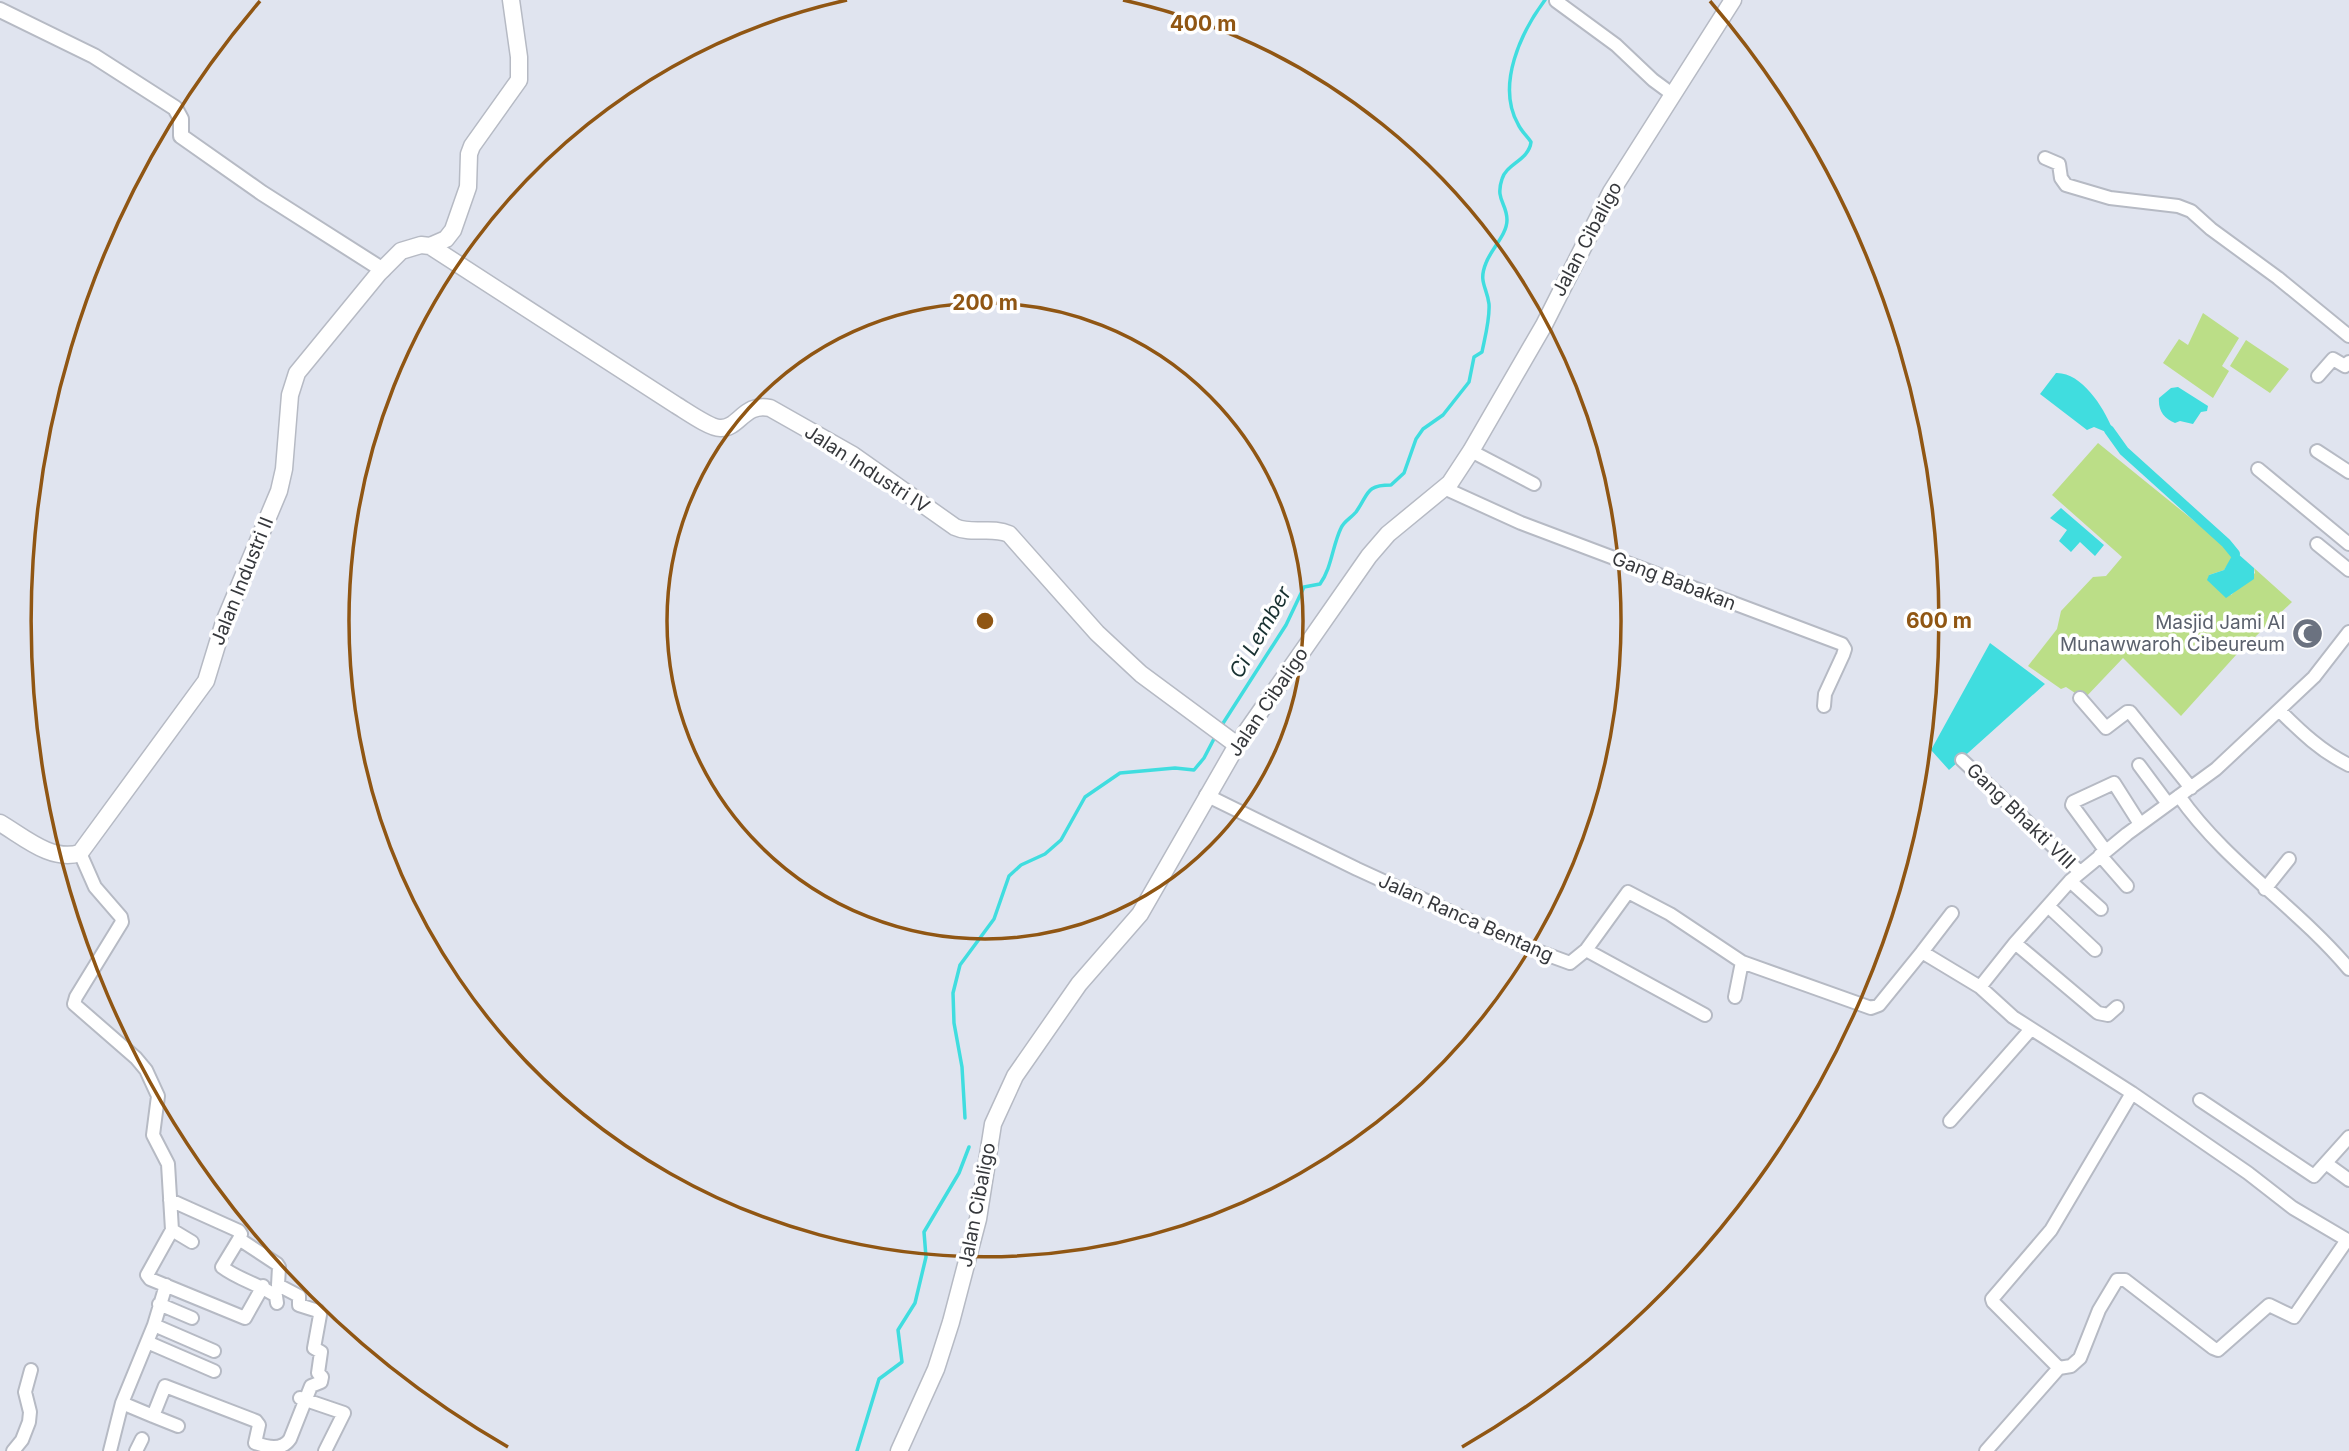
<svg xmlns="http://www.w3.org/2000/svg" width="2349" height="1451" font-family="Inter,sans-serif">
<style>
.green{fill:#bbde87}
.water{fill:#40dddf}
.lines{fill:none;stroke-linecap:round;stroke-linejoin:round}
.stream{stroke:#40dddf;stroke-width:3.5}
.canal{stroke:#40dddf;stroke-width:10}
.minor-casing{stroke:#b6bac4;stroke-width:16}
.tertiary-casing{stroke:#b6bac4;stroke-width:18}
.secondary-casing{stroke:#b6bac4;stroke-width:19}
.minor{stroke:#fff;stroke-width:12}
.tertiary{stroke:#fff;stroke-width:14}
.secondary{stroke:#fff;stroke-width:16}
.ring{fill:none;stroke:#905613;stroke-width:3.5}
.labels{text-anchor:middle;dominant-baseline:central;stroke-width:7;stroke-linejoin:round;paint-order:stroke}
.street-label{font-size:19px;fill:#36383c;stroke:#fff}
.worship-label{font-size:19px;fill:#5b616d;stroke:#fff;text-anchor:end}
.water-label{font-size:21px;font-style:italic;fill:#173030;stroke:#fff}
.centre{fill:#905613;stroke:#fff;stroke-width:3.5}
.ring-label{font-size:21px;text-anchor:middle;font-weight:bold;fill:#905613;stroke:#fff;stroke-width:7;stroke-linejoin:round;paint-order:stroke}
</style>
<rect width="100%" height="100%" fill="#e0e4ef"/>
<path class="green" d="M2203,313l36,25 -17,28 7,5 -16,27 -50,-35 16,-24 9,6z
M2246,340l43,29 -19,24 -40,-27z
M2098,443l137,111 -11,16 -15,5c4,12 11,17 22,20l24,-22 -1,-5 38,34 -56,53 -55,61 -58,-58 -39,41 -18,-12 -5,2 -33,-23 29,-37 4,-18 32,-34 13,-1 16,-19 -70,-62z"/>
<path class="water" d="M2056,373c25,-1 47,33 56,55l-6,4 -12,-5 -7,3 -47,-36z
M2178,387l30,19 -1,5 -6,1 -8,12 -13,-3 -5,2c-11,-5 -17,-12 -16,-25l12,-10z
M2061,508l43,37 -9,11 -15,-14 -9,10 -12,-11 8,-11 -17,-12z
M2237,553l17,15v11l-28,19 -19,-18 2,-5 15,-5 9,-16z
M1990,643l55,41 -96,86 -18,-20z"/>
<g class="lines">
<path class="stream" d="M1220,728l66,-103 18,-38 16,-3c12,-17 12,-37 21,-56 3,-7 10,-10 15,-16 13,-18 9,-27 35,-27l13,-12 12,-34 7,-10 20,-14 26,-33 5,-25 8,-5c3,-15 8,-33 7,-48 -2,-17 -11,-22 -3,-41 5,-14 21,-28 21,-43 0,-17 -12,-20 -5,-41 4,-15 27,-19 29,-37 -4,-6 -10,-11 -13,-18 -22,-39 3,-92 27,-124
M965,1118l-3,-51 -8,-44 -1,-30 7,-28 34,-46 15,-43 12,-11 24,-11 16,-14 24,-43 35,-24 55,-5 19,2 10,-12 12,-23
M857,1451l22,-72 23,-17 -4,-32 17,-27 11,-46 -2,-25 35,-59 10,-26"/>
<path class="canal" d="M2109,430l15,21 102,92 9,11"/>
<defs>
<path id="minor" d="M1556,1l60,44 37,35 19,14
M2045,158l14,6 2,14 5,7 44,13 68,8 13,5 20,18 67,49 71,58
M2318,376l15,-17 12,7 4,-4
M1471,451l63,33
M2317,451l32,21
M2258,469l91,75
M1444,488l77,35 321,121 3,5 -2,6 -18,39 -1,12
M2317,544l32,26
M2080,698l26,30 21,-16h3l61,76
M2280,711c21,21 42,41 69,54
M1962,760l118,112
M2139,765l29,39
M1206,795l151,74 172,79 41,15 16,-13 42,-58 42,22 72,48 129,46 8,-3 43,-53 58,35 33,30 119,76 116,80 45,35 56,33
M2179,796c47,67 118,111 170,173
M2105,850l-33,-45 1,-3 41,-19 26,41
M80,853l15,34 26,30 1,5 -46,75 -2,7 62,54 10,12 12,26 -5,39 15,29 4,66 -25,45 3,4 95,39 18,-32
M2100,855l27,31
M2070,881l31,28
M2265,889l24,-30
M2048,906l47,44
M2015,943l83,70 10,2 9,-8
M1586,950l119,65
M1922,952l30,-39
M1980,987l35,-44 55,-62 57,-47 89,-65 98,-92 35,-45
M1735,997l7,-35
M2200,1100l114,76 35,-39
M1950,1121l81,-92
M2327,1164l22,16
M172,1230l20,12
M239,1239l-17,28c17,13 37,17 54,29l1,7
M159,1304l33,14
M154,1325l60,26
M147,1342l67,29
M2059,1368l12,-2 9,-8 19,-48 18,-30h8l88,68 5,2 51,-45 25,12 53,-77
M300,1398l44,15 -19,38
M122,1403l31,13 12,-30 91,35 3,4 -4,18c12,4 27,8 35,-4l21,-53 10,-4 1,-5 -4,-4 3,-21 -7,-4 6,-33 -2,-4 -19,-6v-9l-21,-11 1,-18 -2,-3 -38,-25 2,-5 -2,-3 -69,-31
M153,1416l25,10
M13,1451l9,-11 7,-18 1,-10 -5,-20 6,-22
M110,1451l12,-48 32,-78 12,-40
M136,1451l6,-12
M1986,1451l73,-83 -66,-66 -1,-3 59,-69 81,-137"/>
<path id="tertiary" d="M0,10l94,46 81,52 6,11v17l81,57 121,77"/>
<path id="secondary" d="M430,246l246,159c10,6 34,23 44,23 19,1 24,-26 50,-20l83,47 102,72c17,8 37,-1 54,7l88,99 44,41 96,71
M0,823c24,14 51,39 80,30l126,-172 18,-59 55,-131 5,-22 6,-74 7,-22 82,-100 22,-22 20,-6 9,1 16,-7 7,-9 15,-43 1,-33 3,-8 47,-66v-23l-8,-57
M899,1451l37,-82 15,-47 27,-103 15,-95 22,-48 64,-92 61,-70 97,-169 132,-189 19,-22 62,-51 21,-32 73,-126 67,-133 122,-192"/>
</defs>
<use href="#minor" class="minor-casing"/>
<use href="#tertiary" class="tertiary-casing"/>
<use href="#secondary" class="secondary-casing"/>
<use href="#minor" class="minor"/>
<use href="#tertiary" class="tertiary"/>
<use href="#secondary" class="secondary"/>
</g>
<g class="ring">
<circle cx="985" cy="621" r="318"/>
<path d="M1123 0A636 636 0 1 1 847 0"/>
<path d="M508 1447A954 954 0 0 1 260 1M1710 1A954 954 0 0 1 1462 1447"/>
</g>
<defs>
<symbol id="mosque-disc" viewBox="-11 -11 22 22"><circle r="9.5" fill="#6b7280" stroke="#fff"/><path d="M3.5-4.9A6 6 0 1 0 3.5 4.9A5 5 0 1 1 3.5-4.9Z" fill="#fff"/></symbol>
</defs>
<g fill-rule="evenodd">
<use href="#mosque-disc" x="2290" y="616" width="35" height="35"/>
</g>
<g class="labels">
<g class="street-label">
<text transform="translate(1587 239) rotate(-62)">Jalan Cibaligo</text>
<text transform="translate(867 469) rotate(33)">Jalan Industri IV</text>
<text transform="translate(242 581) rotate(-68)">Jalan Industri II</text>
<text transform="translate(1674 581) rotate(21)">Gang Babakan</text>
<text transform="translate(1268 702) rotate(-56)">Jalan Cibaligo</text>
<text transform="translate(2021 816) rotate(44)">Gang Bhakti VIII</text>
<text transform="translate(1466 918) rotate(24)">Jalan Ranca Bentang</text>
<text transform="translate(977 1205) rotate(-79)">Jalan Cibaligo</text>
</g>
<g class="worship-label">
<text x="2285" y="622">Masjid Jami Al<tspan x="2285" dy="22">Munawwaroh Cibeureum</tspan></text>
</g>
<g class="water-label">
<text transform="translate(1260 632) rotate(-60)">Ci Lember</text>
</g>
</g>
<circle cx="985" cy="621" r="10" class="centre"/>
<g class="ring-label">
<text x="1203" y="31">400 m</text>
<text x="985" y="310">200 m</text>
<text x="1939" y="628">600 m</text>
</g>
</svg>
